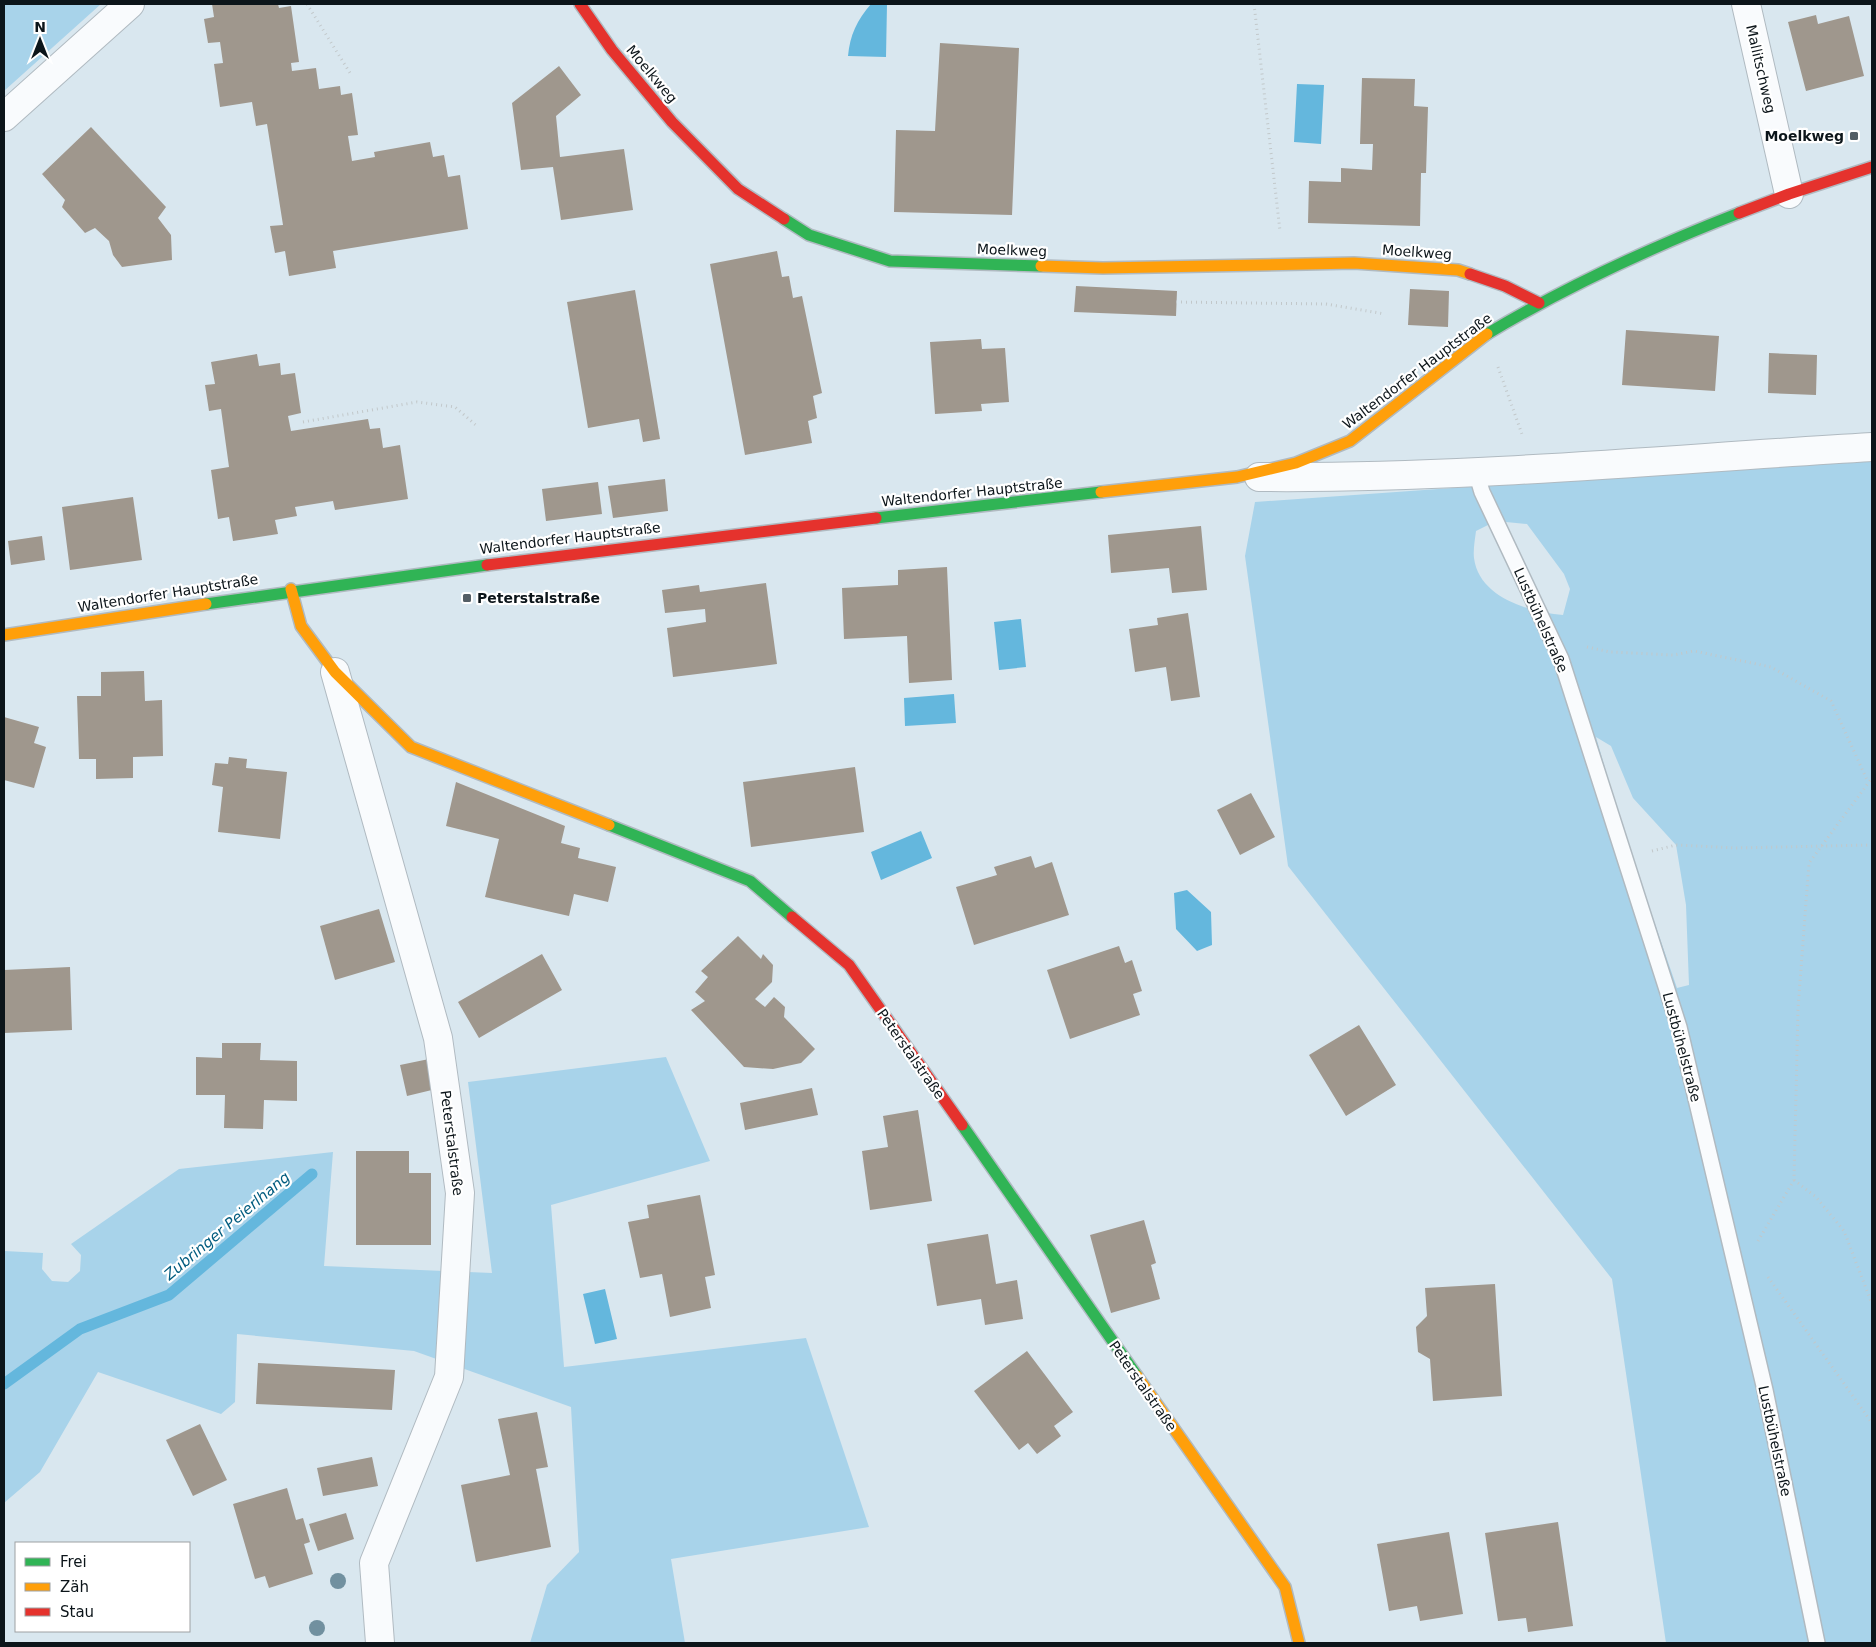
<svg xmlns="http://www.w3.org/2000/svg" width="1876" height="1647" font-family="'DejaVu Sans',sans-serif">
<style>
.green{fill:#a8d3ea;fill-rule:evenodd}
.water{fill:#64b7dd}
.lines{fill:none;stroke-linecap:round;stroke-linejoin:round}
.stream{stroke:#64b7dd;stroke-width:11}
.building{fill:#9f978d}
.lane-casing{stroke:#b0bac1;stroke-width:18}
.street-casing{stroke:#b0bac1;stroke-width:30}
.fast-casing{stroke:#b0bac1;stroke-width:14}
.slow-casing{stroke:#b0bac1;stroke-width:14}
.jam-casing{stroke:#b0bac1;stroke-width:14}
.path{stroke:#c2c8ca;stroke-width:3;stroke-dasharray:1 4;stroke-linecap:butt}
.lane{stroke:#f9fbfd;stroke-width:15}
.street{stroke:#f9fbfd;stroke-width:28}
.fast{stroke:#30b455;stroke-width:11}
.slow{stroke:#ff9f0a;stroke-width:11}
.jam{stroke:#e5322d;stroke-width:11}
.tree{fill:#71909f}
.poi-dot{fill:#545e65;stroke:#fff;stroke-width:2}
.labels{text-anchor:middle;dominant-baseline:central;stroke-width:4.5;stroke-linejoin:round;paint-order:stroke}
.street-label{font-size:14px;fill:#0c151a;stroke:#fff}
.poi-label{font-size:14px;font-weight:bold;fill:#0c151a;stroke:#fff;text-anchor:end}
.water-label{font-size:15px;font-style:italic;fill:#025c7f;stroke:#fff}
</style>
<rect width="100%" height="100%" fill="#d9e7ef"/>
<path class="green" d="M4,4h97l-97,87z
M1872,458v1185h-206l-54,-364 -324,-413 -43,-310 10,-54zM1496,521l31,3 37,50 6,15 -7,26c-33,-3 -84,-17 -89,-57 -1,-8 1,-19 2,-27zM1596,737l15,9 22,52 43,47 10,60 3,80 -12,3 -54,-157z
M666,1057l44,104 -159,44 13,162 242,-29 63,189 -198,32 14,84h-155l17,-58 32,-33 -8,-145 -157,-56 -177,-17 -2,68 -14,12 -123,-42 -58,100 -36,31v-252l39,2 -1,16 10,12 16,1 12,-11 1,-16 -10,-11 108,-75 154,-17 -9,114 168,7 -24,-191z"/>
<path class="water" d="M871,4h16l-1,53 -38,-1c2,-21 9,-36 23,-52z
M1297,84l27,1 -3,59 -27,-2z
M1021,619l5,48 -27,3 -5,-48z
M954,694l2,29 -51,3 -1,-28z
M921,831l11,27 -51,22 -10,-28z
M1187,890l24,22 1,33 -15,6 -21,-22 -2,-36z
M605,1289l12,50 -22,5 -12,-50z"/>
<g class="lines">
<path class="stream" d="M4,1384l76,-55 89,-34 143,-121"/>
</g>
<path class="building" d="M212,4h66l1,4 12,-2 8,56 -8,1 1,8 24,-3 3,21 21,-3 1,9 11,-2 6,42 -10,1 4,25 23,-4 -1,-5 56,-10 3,15 11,-2 4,22 12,-2 8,54 -135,22 3,17 -47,8 -4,-25 -10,2 -5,-27 13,-1 -16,-101 -11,2 -4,-24 -32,5 -6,-43 9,-1 -3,-21 -12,1 -4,-24 10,-2z
M1816,15l2,9 31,-8 15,60 -58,15 -18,-69z
M940,43l79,5 -7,167 -118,-3 2,-82 39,1z
M559,66l22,29 -25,21 4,41 64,-8 9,61 -72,10 -8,-53 -32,3 -9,-67z
M1362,78l53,1 -1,27 14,1 -2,66h-5l-1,53 -112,-3 1,-42 32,1v-14l31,2 1,-26h-13z
M91,127l75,80 -8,11 13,17 1,25 -50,7 -9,-12 -4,-14 -14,-13 -10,5 -23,-26 3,-7 -23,-26z
M777,251l5,26 7,-1 4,22 9,-2 20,97 -9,3 4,22 -9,3 4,22 -67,12 -35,-191z
M1076,286l101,5 -1,25 -102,-4z
M1410,289l39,2 -1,36 -40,-2z
M635,290l25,149 -17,3 -4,-23 -51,9 -21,-126z
M1626,330l93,6 -4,55 -93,-6z
M981,339l1,10 23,-1 4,54 -28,2 1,7 -47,3 -5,-72z
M1769,353l48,2 -1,40 -48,-2z
M257,354l2,12 21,-3 1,12 14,-2 6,40 -13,3 3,15 77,-12 2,10 10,-1 3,20 17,-3 8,54 -73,11 -2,-9 -38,6 2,9 -22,4 3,14 -45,7 -4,-24 -11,2 -7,-49 18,-3 -8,-58 -12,2 -4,-26 10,-1 -4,-22z
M665,479l3,32 -55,7 -5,-32z
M598,482l4,32 -56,7 -4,-32z
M133,497l9,63 -72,10 -8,-63z
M1201,526l6,64 -35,3 -3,-25 -58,5 -3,-38z
M42,536l3,24 -34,5 -3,-24z
M947,567l5,113 -43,3 -2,-47 -63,3 -2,-51 56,-3v-15z
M766,583l11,81 -104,13 -6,-49 39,-6 -1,-13 -40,4 -3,-23 37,-5 1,7z
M1188,613l12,84 -29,4 -5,-34 -31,5 -6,-43 29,-4 -1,-7z
M144,671l1,30 17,-1 1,56 -30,1v21l-37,1v-20h-17l-2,-63h24v-24z
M4,717l35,10 -5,16 12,4 -12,41 -30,-8z
M229,757l18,2 -1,9 41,4 -7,67 -62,-7 5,-45 -11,-2 3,-22 13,1z
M855,767l9,65 -113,15 -8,-65z
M456,782l109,44 -4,17 19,5 -2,10 38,9 -8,35 -34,-8 -5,22 -84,-19 14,-58 -53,-13z
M1251,793l24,44 -35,18 -23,-45z
M1031,856l4,12 17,-6 17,53 -95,30 -18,-58 41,-12 -3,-8z
M379,909l16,53 -60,18 -15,-54z
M738,936l23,23 2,-5 10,11 -1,17 -17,17 10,8 9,-10 11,10 -1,10 31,32 -14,14 -28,6 -29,-2 -53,-57 14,-9 -10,-9 13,-15 -7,-6z
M1119,946l6,17 7,-3 10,31 -9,3 7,21 -70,24 -23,-69z
M542,954l20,36 -83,48 -21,-36z
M70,967l2,63 -68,3v-63z
M1359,1025l37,60 -50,31 -37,-61z
M222,1043h39l-1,17 37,1v40l-33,-1 -1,29 -39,-1 1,-33h-29v-38l26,1z
M429,1059l7,30 -29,7 -7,-31z
M812,1088l6,27 -73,15 -5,-27z
M918,1110l14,91 -62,9 -8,-59 26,-4 -5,-31z
M356,1151h53v22h22v72h-75z
M700,1195l15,80 -10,2 6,31 -41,9 -8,-43 -22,4 -12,-56 21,-4 -2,-13z
M1144,1220l12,43 -5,2 9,34 -49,14 -21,-78z
M988,1234l8,50 21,-4 6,39 -38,6 -4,-26 -44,7 -10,-62z
M1495,1284l7,112 -69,5 -3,-42 -12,-7 -2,-25 11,-11 -2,-28z
M1027,1351l46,61 -19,14 7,10 -24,18 -9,-11 -9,7 -45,-59z
M258,1363l137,7 -3,40 -136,-6z
M537,1412l11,55 -12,2 15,78 -75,15 -15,-77 49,-10 -12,-56z
M200,1424l27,56 -34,16 -27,-56z
M372,1457l6,29 -55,10 -6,-28z
M287,1488l9,32 7,-2 7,24 -6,2 9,30 -44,14 -4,-12 -10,3 -22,-75z
M346,1513l8,26 -36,12 -9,-27z
M1558,1522l15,104 -45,6 -2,-14 -28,3 -13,-88z
M1449,1532l14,82 -43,7 -3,-15 -28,5 -12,-67z"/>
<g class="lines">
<defs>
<path id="lane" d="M1476,472l6,20 79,167 118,368 86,363 52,253"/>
<path id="street" d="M1746,4l43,190
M4,117l126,-113
M1259,477c204,2 409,-18 613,-30
M335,672l103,366 22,155 -11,184 -75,186 6,80"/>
<path id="fast" d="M784,219l25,16 81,26 151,5
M1487,334c80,-48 165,-87 252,-121
M876,518l225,-26
M206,604l281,-39
M609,825l141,56 42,36
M962,1125l175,251"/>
<path id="slow" d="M1041,266l62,2 251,-5 104,7 12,4
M1101,492l136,-15 59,-14 54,-22 137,-107
M291,589l10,37 34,46 76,75 198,78
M4,635l202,-31
M1137,1376l148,211 14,56"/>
<path id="jam" d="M580,4l32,46 60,72 66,67 46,30
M1739,213l50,-19 83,-27
M1470,274l35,12 34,17
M487,565l389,-47
M792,917l57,48 113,160"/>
</defs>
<use href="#lane" class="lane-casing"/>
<use href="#street" class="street-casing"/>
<use href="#fast" class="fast-casing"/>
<use href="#slow" class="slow-casing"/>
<use href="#jam" class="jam-casing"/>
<path class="path" d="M307,4l43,69
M1254,4l26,227
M1176,302l150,2 59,10
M1498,367l25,70
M303,422l114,-20 38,5 23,20
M1587,647l23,5 64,3 20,-4 77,16 60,34 37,81
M1652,851l24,-6 59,3 137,-3
M1794,1180l22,17 28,34 28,73
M1758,1241l36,-61 4,-172 11,-145 63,-85
M1768,1277l104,146"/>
<use href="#lane" class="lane"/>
<use href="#street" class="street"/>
<use href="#fast" class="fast"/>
<use href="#slow" class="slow"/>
<use href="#jam" class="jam"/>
</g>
<g class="tree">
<circle cx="338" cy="1581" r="8"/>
<circle cx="317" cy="1628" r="8"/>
</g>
<g class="poi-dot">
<rect x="1849" y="131" width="10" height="10" rx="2.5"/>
<rect x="462" y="593" width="10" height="10" rx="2.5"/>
</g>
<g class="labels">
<g class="street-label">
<text transform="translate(1761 69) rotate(77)">Mallitschweg</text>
<text transform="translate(652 74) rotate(50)">Moelkweg</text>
<text transform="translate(1012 250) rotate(2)">Moelkweg</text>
<text transform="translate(1417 252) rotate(4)">Moelkweg</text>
<text transform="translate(1417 371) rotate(-37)">Waltendorfer Hauptstraße</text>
<text transform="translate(972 492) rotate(-6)">Waltendorfer Hauptstraße</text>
<text transform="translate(570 538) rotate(-7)">Waltendorfer Hauptstraße</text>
<text transform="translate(168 593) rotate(-9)">Waltendorfer Hauptstraße</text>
<text transform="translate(1541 620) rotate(66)">Lustbühelstraße</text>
<text transform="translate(1682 1047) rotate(75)">Lustbühelstraße</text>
<text transform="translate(911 1054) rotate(55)">Peterstalstraße</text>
<text transform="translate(452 1143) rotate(83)">Peterstalstraße</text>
<text transform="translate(1143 1386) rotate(55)">Peterstalstraße</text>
<text transform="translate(1775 1441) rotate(78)">Lustbühelstraße</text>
</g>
<g class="poi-label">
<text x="1844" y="136">Moelkweg</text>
<text x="477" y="598" text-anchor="start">Peterstalstraße</text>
</g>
<g class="water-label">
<text transform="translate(227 1226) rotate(-40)">Zubringer Peierlhang</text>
</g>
</g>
<rect width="1876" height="1647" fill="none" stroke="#0c151a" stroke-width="10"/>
<rect x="15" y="1542" width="175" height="90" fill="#ffffff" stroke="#9ea1a3"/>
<rect x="25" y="1558" width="25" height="8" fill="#30b455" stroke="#9ea1a3"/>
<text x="60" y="1567" font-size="15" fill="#0c151a">Frei</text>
<rect x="25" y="1583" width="25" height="8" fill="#ff9f0a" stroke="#9ea1a3"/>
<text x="60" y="1592" font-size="15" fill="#0c151a">Zäh</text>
<rect x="25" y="1608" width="25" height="8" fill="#e5322d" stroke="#9ea1a3"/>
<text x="60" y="1617" font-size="15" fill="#0c151a">Stau</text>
<g transform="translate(40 40)" stroke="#ffffff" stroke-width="4" paint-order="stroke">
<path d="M0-4L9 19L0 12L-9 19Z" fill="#0c151a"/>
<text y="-8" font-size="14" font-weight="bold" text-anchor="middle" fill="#0c151a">N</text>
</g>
</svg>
